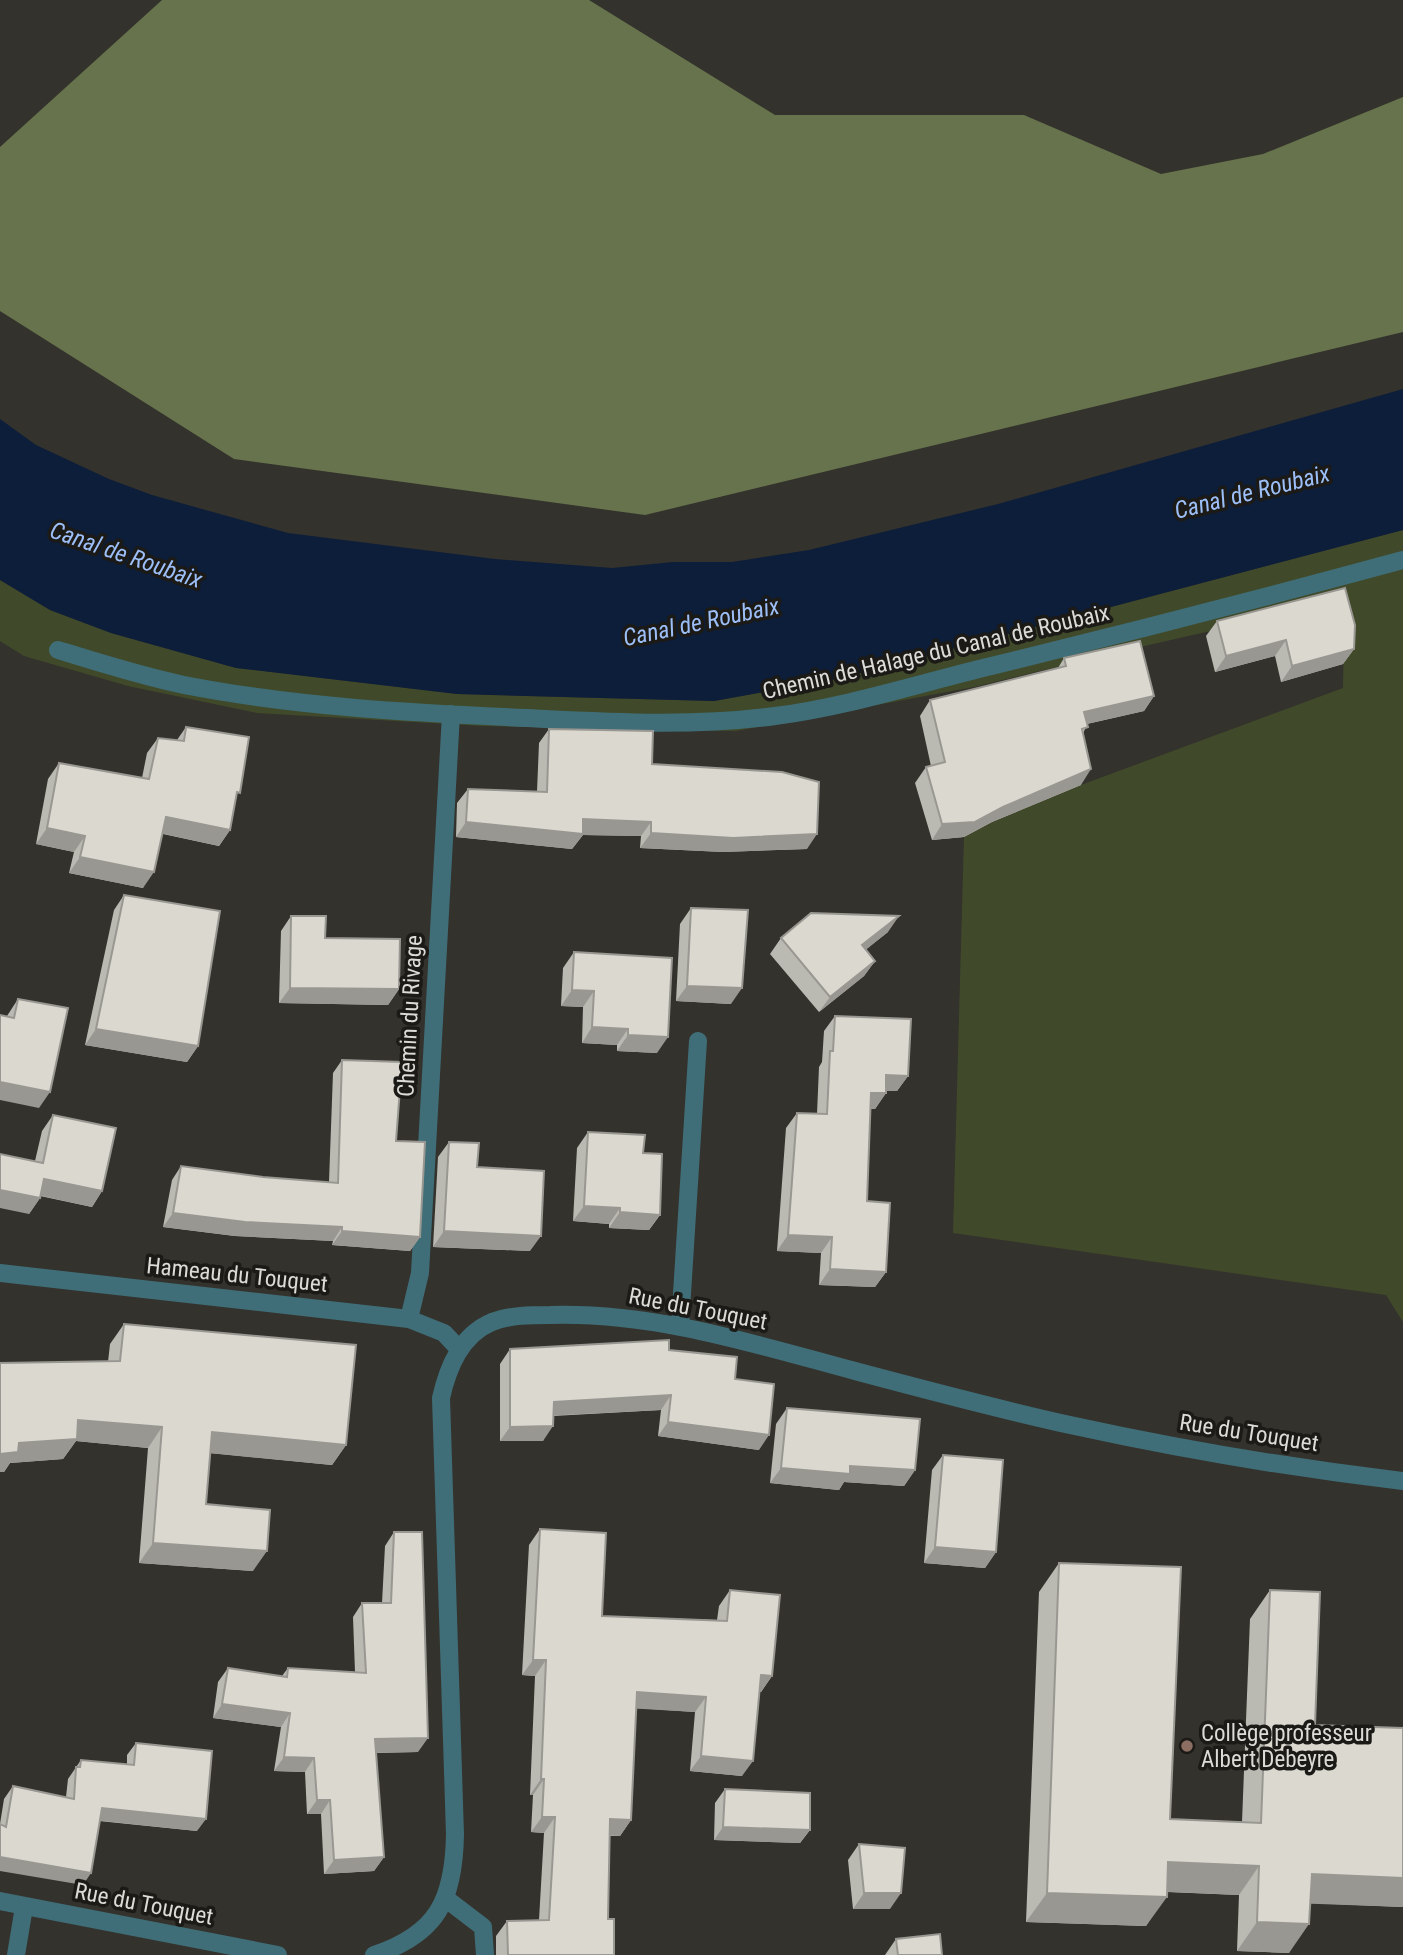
<svg xmlns="http://www.w3.org/2000/svg" width="1403" height="1955" font-family="'Roboto Condensed',sans-serif">
<style>
.green{fill:#404a2a}
.forest{fill:#66734c}
.water{fill:#0d1e3a}
.lines{fill:none;stroke-linecap:round;stroke-linejoin:round}
.minor{stroke:#3f6e78;stroke-width:18}
.wall{fill:#bbbab2}
.shaded-wall{fill:#999791}
.building{fill:#dad8cf;stroke:#999791;stroke-width:2}
.education-dot{fill:#8d6e63;stroke:#1b1a17;stroke-width:2.5}
.labels{text-anchor:middle;dominant-baseline:central;stroke-width:7;stroke-linejoin:round;paint-order:stroke}
.street-label{font-size:23px;fill:#dcdbd7;stroke:#1b1a17}
.poi-label{font-size:23px;fill:#dcdbd7;stroke:#1b1a17;text-anchor:start}
.water-label{font-size:24px;font-style:italic;fill:#9dbff8;stroke:#1b1a17}
</style>
<rect width="100%" height="100%" fill="#34322c"/>
<path class="green" d="M1403,530v792l-17,-27 -433,-62 11,-396 28,-15 89,-37 262,-97 1,-47 -10,-38 -216,49 -144,35 -238,44 -253,-5 -226,-13 -129,-27 -104,-30 -24,-15v-61l50,30 61,23 125,35 221,26 257,7 127,-23z"/>
<path class="forest" d="M162,0h427l186,115h249l137,59 102,-20 140,-57v235l-758,183 -411,-56 -234,-148v-164z"/>
<path class="water" d="M1403,389v141l-562,148 -127,23 -257,-7 -221,-26 -125,-35 -61,-23 -50,-30v-161l36,26 73,34 43,16 136,38 207,26 117,9 61,-6h59l77,-12 189,-46z"/>
<g class="lines">
<path class="minor" d="M58,650c42,13 83,26 126,35 113,22 229,28 343,33 82,4 166,9 248,-2 70,-9 139,-31 208,-48 140,-34 280,-70 420,-108
M0,1273l409,46 35,14 15,16
M409,1319l11,-46 31,-559
M680,1325l18,-284
M445,1898l38,29 2,28
M0,1901l278,54
M16,1955l8,-48
M374,1955c64,-21 80,-56 81,-121l-14,-436c7,-31 20,-63 51,-76 18,-7 39,-7 58,-7 105,-3 204,29 305,56 71,19 143,38 215,54 110,24 221,43 333,56"/>
</g>
<path class="wall" d="M1217,621l137,28 -11,15 -62,18 -6,-26 -60,16 -9,-36z
M1064,658l90,38 -10,15 -57,13 -4,10 -2,51 -89,37 -28,15 -32,3 -17,-57 11,-16 5,-1 -11,-50 10,-16 128,-32z
M186,727l49,72 -5,31 -11,16 -56,-12 -20,54 -74,-15 5,-21 -38,-8 12,-65 11,-16 83,15 5,-25 11,-15 19,2z
M549,729l103,35 155,85 -84,3 -83,-4 1,-12 -58,-1 -11,14 -116,-12 1,-34 11,-14 69,3 2,-49z
M124,895l74,151 -11,16 -102,-17 29,-135z
M691,908l40,96 -55,-3 4,-77z
M291,916l108,73 -11,16 -109,-2 2,-72z
M888,932l-22,17 9,12 -11,15 -45,36 -49,-58 11,-16z
M574,952l83,101 -40,-2v-6l-35,-2 1,-36 -22,-1 2,-38z
M18,999l21,109 -32,-92z
M835,1016l73,60 -11,15h-11v2l-11,16h-5l-3,92 19,71 -11,15 -56,-2 2,-32 -44,-2 9,-123 11,-15 20,1 2,-47 3,-5 2,-31z
M342,1060l54,81 24,96 -10,14 -78,-6 1,-4 -98,-5 -72,-9 9,-47 9,-14 82,11 66,5 4,-109z
M53,1115l49,76 -10,16 -52,-11v2l-11,16 6,-53 7,-30z
M588,1132l55,21 17,62 -11,15 -40,-2v-4l-36,-3 4,-73z
M449,1142l28,25 53,84 -97,-4 5,-90z
M124,1324l222,121 -14,20 -122,-12 -4,51 47,67 -114,-8 9,-115 -72,-7 -13,18 -53,4 -6,9h-4l108,-110 2,-18z
M510,1349l159,1 66,29 24,71 -101,-14 3,-26 -108,6 -10,25h-43v-77z
M787,1408l128,62 -11,16 -60,-4 -5,8 -69,-7 6,-59z
M943,1455l53,97 -11,16 -61,-5 8,-93z
M540,1529l62,87 115,4 2,-14 11,-16 42,86 -11,16h-2l-17,84 -52,-5 5,-59 -59,-4 -5,112 -11,16h-10l-2,83 6,36h-118v-19l11,-15 32,-1 5,-87 -13,-1 2,-37h-3l5,-119 -13,-1 7,-130z
M394,1532l24,220 -42,1 8,104 -10,14 -50,3 -3,-60h-14l-2,-42 -31,-1 7,-44 -68,-9 5,-36 10,-14 54,8 6,-8 67,4 -2,-55 9,-14h20l3,-57z
M1059,1563l111,256 72,3 8,-203 20,-29 45,135 88,3v179l-93,-4 -21,50 -52,-2 2,-56 -72,-3 -21,34 -120,-4 13,-330z
M136,1743l61,88 -98,-10 -16,64 -83,-61 4,-25 9,-13 53,11 2,-18 13,-19 46,4v-9z
M725,1789l85,41 -10,13 -86,-3 1,-37z
M859,1844l31,65h-37l-5,-49z
M896,1939l46,16h-57z"/>
<path class="shaded-wall" d="M1286,640l-11,16 -60,16 11,-16z
M1354,649l-11,15 -62,18 11,-16z
M1154,696l-10,15 -71,16 11,-15z
M1091,769l-10,16 -89,37 -28,15 -32,3 10,-16z
M166,817l64,13 -11,16 -64,-14z
M583,819l68,3 -10,14 -58,-1 -11,14 -116,-12 10,-15z
M47,828l38,8 -11,16 -38,-8z
M651,833l166,1 -10,15 -84,3 -83,-4z
M80,857l74,15 -11,16 -74,-15z
M899,916l-11,16 -36,29 10,-16z
M875,961l-11,15 -45,36 11,-15z
M687,986l55,2 -11,16 -55,-3z
M290,988l109,1 -11,16 -109,-2z
M572,990l22,1 -11,16 -22,-1z
M592,1027l36,2 -11,16 -35,-2z
M96,1029l102,17 -11,16 -102,-17z
M628,1035l40,2 -11,16 -40,-2z
M886,1075l22,1 -11,15h-22z
M0,1082l50,10 -11,16 -39,-8z
M871,1093h15l-11,16 -15,-1z
M44,1179l58,12 -10,16 -59,-13z
M0,1190l40,8 -11,16 -29,-6z
M584,1206l36,2 -11,16 -36,-3z
M620,1212l40,3 -11,15 -40,-2z
M173,1213l169,14 -9,14 -98,-5 -72,-9z
M342,1231l78,6 -10,14 -78,-6z
M444,1231l97,5 -11,15 -97,-4z
M788,1235l44,2 -11,16 -44,-2z
M830,1269l56,3 -11,15 -56,-2z
M671,1395l-10,15 -118,6 11,-14z
M78,1420l84,7 -14,21 -72,-7 -13,18 -53,4 -6,9h-4v-18l19,-11z
M668,1422l101,13 -10,15 -101,-14z
M553,1426l-10,15h-43l10,-14z
M212,1432l134,13 -14,20 -134,-13z
M850,1466l65,4 -11,16 -60,-4 -5,8 -69,-7 11,-15z
M153,1543l114,8 -14,20 -114,-8z
M935,1547l61,5 -11,16 -61,-5z
M533,1660h13l-11,16 -13,-1z
M761,1675l11,1 -11,16 -11,-1z
M637,1692l69,5 -11,15 -69,-4z
M222,1704l68,9 -9,14 -68,-9z
M428,1738l-10,14 -53,1 10,-14z
M701,1756l52,5 -11,15 -52,-5z
M284,1757l30,1 -9,14 -31,-1z
M541,1779h3l-11,16h-3z
M317,1800h13l-9,14h-14z
M102,1808l104,11 -9,12 -104,-11z
M542,1817h13l-11,16 -13,-1z
M610,1819l21,1 -11,16 -21,-1z
M723,1827l87,3 -10,13 -86,-3z
M0,1857l91,16 -8,12 -83,-14z
M384,1857l-10,14 -50,3 10,-14z
M1168,1862l91,4 -20,29 -91,-4z
M1312,1874l91,4v29l-112,-4z
M864,1893h37l-11,16h-37z
M1047,1893l120,4 -21,29 -120,-4z
M1257,1922l52,2 -20,29 -52,-2z"/>
<path class="building" d="M1345,588l10,37 -1,24 -62,17 -6,-26 -60,16 -9,-35z
M1140,641l14,55 -70,16 4,15 -6,2 9,40 -88,38 -28,15 -33,2 -16,-57 19,-5 -15,-62 136,-34 -2,-8z
M186,727l63,10 -9,56 -3,-1 -7,38 -64,-13 -12,55 -74,-15 5,-21 -38,-8 12,-65 90,16 9,-41 26,3z
M549,729l104,2 -1,33 130,8 37,10 -2,52 -84,4 -82,-5v-11l-68,-3v15l-117,-12 2,-33 79,3z
M124,895l96,16 -22,135 -102,-17z
M691,908l57,2 -6,78 -55,-2z
M811,913l88,3 -37,29 13,16 -45,36 -49,-59z
M291,916h35l-1,22 75,1 -1,50 -109,-1z
M574,952l98,6 -4,79 -40,-2v-6l-36,-2 2,-36 -22,-1z
M18,999l50,9 -18,84 -50,-10v-67l14,3z
M835,1016l76,3 -3,57 -22,-1v18h-15l-4,108 23,2 -4,69 -56,-3 2,-32 -44,-2 9,-122 30,1 3,-63h3z
M342,1060l60,2 -6,79 29,1 -5,95 -78,-6v-4l-97,-5 -72,-9 8,-47 82,11 75,6z
M53,1115l63,13 -14,63 -58,-12 -4,19 -40,-8v-36l43,9z
M588,1132l57,3 -2,18 19,1 -2,61 -40,-3v-4l-36,-2z
M449,1142l30,1 -2,24 67,4 -3,65 -97,-5z
M124,1324l232,21 -10,100 -134,-13 -6,72 64,6 -3,41 -114,-8 9,-116 -84,-7 -1,19 -58,4 -1,9 -18,2v-91l120,-2z
M669,1340v10l68,7 -2,22 39,5 -5,51 -101,-13 3,-27 -117,7 -1,24 -43,1v-78z
M787,1408l133,11 -5,51 -65,-4v8l-69,-6z
M943,1455l60,5 -7,92 -61,-5z
M540,1529l66,4 -4,83 125,5 3,-31 50,5 -8,81 -11,-1 -8,86 -52,-5 5,-59 -69,-5 -6,128 -21,-1 -2,100h6v36h-106l-1,-34 42,-1 6,-103h-13l2,-38h-3l5,-119h-13z
M394,1532h28l6,206 -53,1 9,118 -50,3 -4,-60h-13l-3,-42 -30,-1 6,-44 -68,-9 6,-36 59,9 1,-9 78,5 -4,-70h29z
M1059,1563l122,4 -11,252 91,4 9,-233 50,2 -5,133 88,3v150l-91,-4 -3,50 -52,-2 2,-56 -91,-4 -1,35 -120,-4z
M136,1743l76,8 -6,68 -104,-11 -11,65 -91,-16v-33l6,3 7,-41 61,13 2,-32h4l1,-7 53,5z
M725,1789l85,4v37l-87,-3z
M859,1844l46,4 -4,45h-37z
M940,1934l2,21h-44l-2,-16z"/>
<circle class="education-dot" cx="1187" cy="1746" r="7"/>
<g class="labels">
<g class="street-label">
<text transform="translate(936 652) rotate(-13)">Chemin de Halage du Canal de Roubaix</text>
<text transform="translate(410 1016) rotate(-87)">Chemin du Rivage</text>
<text transform="translate(237 1275) rotate(6)">Hameau du Touquet</text>
<text transform="translate(698 1309) rotate(11)">Rue du Touquet</text>
<text transform="translate(1249 1433) rotate(9)">Rue du Touquet</text>
<text transform="translate(144 1904) rotate(11)">Rue du Touquet</text>
</g>
<g class="poi-label">
<text x="1201" y="1733">Collège professeur<tspan x="1201" dy="26">Albert Debeyre</tspan></text>
</g>
<g class="water-label">
<text transform="translate(1252 492) rotate(-14)">Canal de Roubaix</text>
<text transform="translate(126 555) rotate(19)">Canal de Roubaix</text>
<text transform="translate(701 622) rotate(-12)">Canal de Roubaix</text>
</g>
</g>
</svg>
